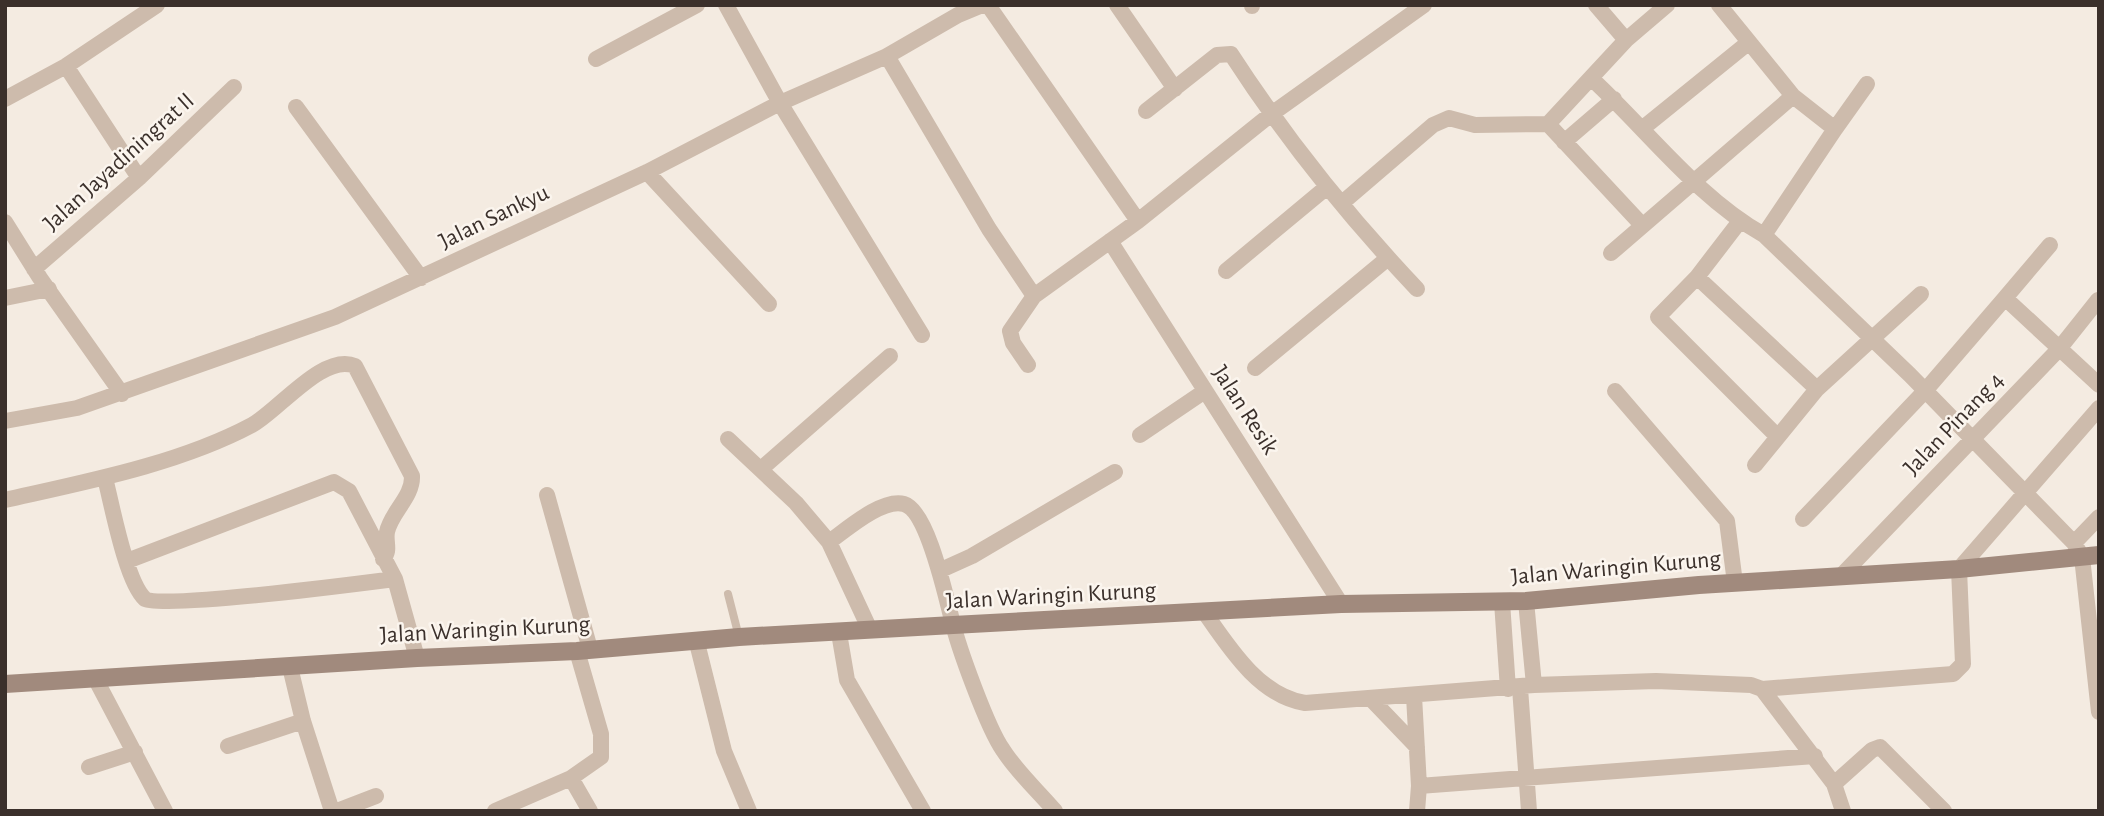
<svg xmlns="http://www.w3.org/2000/svg" width="2104" height="816" font-family="'Alegreya Sans',sans-serif">
<style>
.lines{fill:none;stroke-linecap:round;stroke-linejoin:round}
.lane{stroke:#cdbbac;stroke-width:8}
.street{stroke:#cdbbac;stroke-width:16}
.secondary{stroke:#a18a7d;stroke-width:18}
.labels{text-anchor:middle;dominant-baseline:central;stroke-width:5;stroke-linejoin:round;paint-order:stroke}
.street-label{font-size:24px;fill:#3b302b;stroke:#fbf5ee}
</style>
<rect width="100%" height="100%" fill="#f4ebe1"/>
<g class="lines">
<path class="lane" d="M728,594l11,43"/>
<path class="street" d="M726,5l54,98 142,232
M988,5l150,216
M1117,5l58,84
M1252,5v1
M1596,5l30,35
M1719,5l74,91 42,33 -71,106
M887,56l102,173 45,67
M596,59l101,-54
M66,66l73,112
M1592,79c56,52 106,119 172,156l146,140 164,168 8,14 17,155
M5,99l61,-33 91,-61
M296,107l125,171
M1146,111l71,-56 14,-1c55,85 117,162 186,235
M1548,124l78,-84 41,-35
M1643,128l105,-85
M1835,129l32,-45
M1564,142l50,-43
M647,172l122,132
M1342,203l91,-78 16,-7 26,7 73,-1 94,101
M1740,221l-43,56 -39,40 118,118
M5,222l35,56 82,116
M1110,241l231,363
M1611,253l182,-157
M34,269l105,-91 95,-91
M1226,271l101,-84
M1697,277l120,112
M5,298l44,-9
M2005,298l45,-53
M1028,365l-15,-22 -3,-12 24,-35 104,-75 132,-106 154,-110
M1255,368l133,-110
M1615,391l112,130 8,62
M5,421l72,-13 258,-91 312,-145 133,-69 107,-47 71,-41 24,-10
M1140,435l65,-44
M728,439l68,64 33,39 41,88
M1755,465l62,-76 104,-95
M761,469l129,-113
M105,478c7,27 21,104 40,121 12,11 219,-16 250,-20
M547,495l43,154
M5,500c80,-18 174,-36 247,-75 26,-14 72,-73 103,-59l57,110c1,21 -21,36 -25,56 -2,11 4,18 -4,27
M1803,519l121,-127 81,-94 94,87
M829,542c17,-12 53,-44 75,-38 24,7 42,94 48,116 6,27 36,109 51,130 14,22 35,41 52,61
M2074,543l25,-26
M127,561l207,-79 15,9 46,88 22,79
M941,570l31,-14 143,-84
M1840,577l219,-228 39,-49
M1526,601l8,84
M1502,602l6,87
M1205,613c25,36 55,83 100,90l229,-18 122,-4 95,4 11,4 72,95 9,27
M839,633l8,47 76,131
M697,643l27,108 25,60
M290,667l13,54 29,90
M95,678l70,133
M1520,688l9,123
M1762,689l191,-15 10,-10 -4,-95 140,-161
M1414,696l5,90 -2,25
M1371,699l46,48
M228,746l75,-25
M89,767l46,-15
M571,778l19,33
M1834,784l38,-34 8,-3 64,64
M1419,786l396,-30
M337,811l39,-15
M495,811l76,-33 30,-21v-23l-24,-83"/>
<path class="secondary" d="M5,684l412,-26 160,-7 162,-14 214,-12 388,-21 185,-3 173,-16 260,-16 140,-14"/>
</g>
<g class="labels">
<g class="street-label">
<text transform="translate(119 162) rotate(-42)">Jalan Jayadiningrat II</text>
<text transform="translate(494 217) rotate(-26)">Jalan Sankyu</text>
<text transform="translate(1245 410) rotate(57)">Jalan Resik</text>
<text transform="translate(1954 424) rotate(-46)">Jalan Pinang 4</text>
<text transform="translate(1616 568) rotate(-5)">Jalan Waringin Kurung</text>
<text transform="translate(1051 596) rotate(-3)">Jalan Waringin Kurung</text>
<text transform="translate(485 630) rotate(-3)">Jalan Waringin Kurung</text>
</g>
</g>
<rect width="2104" height="816" fill="none" stroke="#3b302b" stroke-width="14"/>
</svg>
